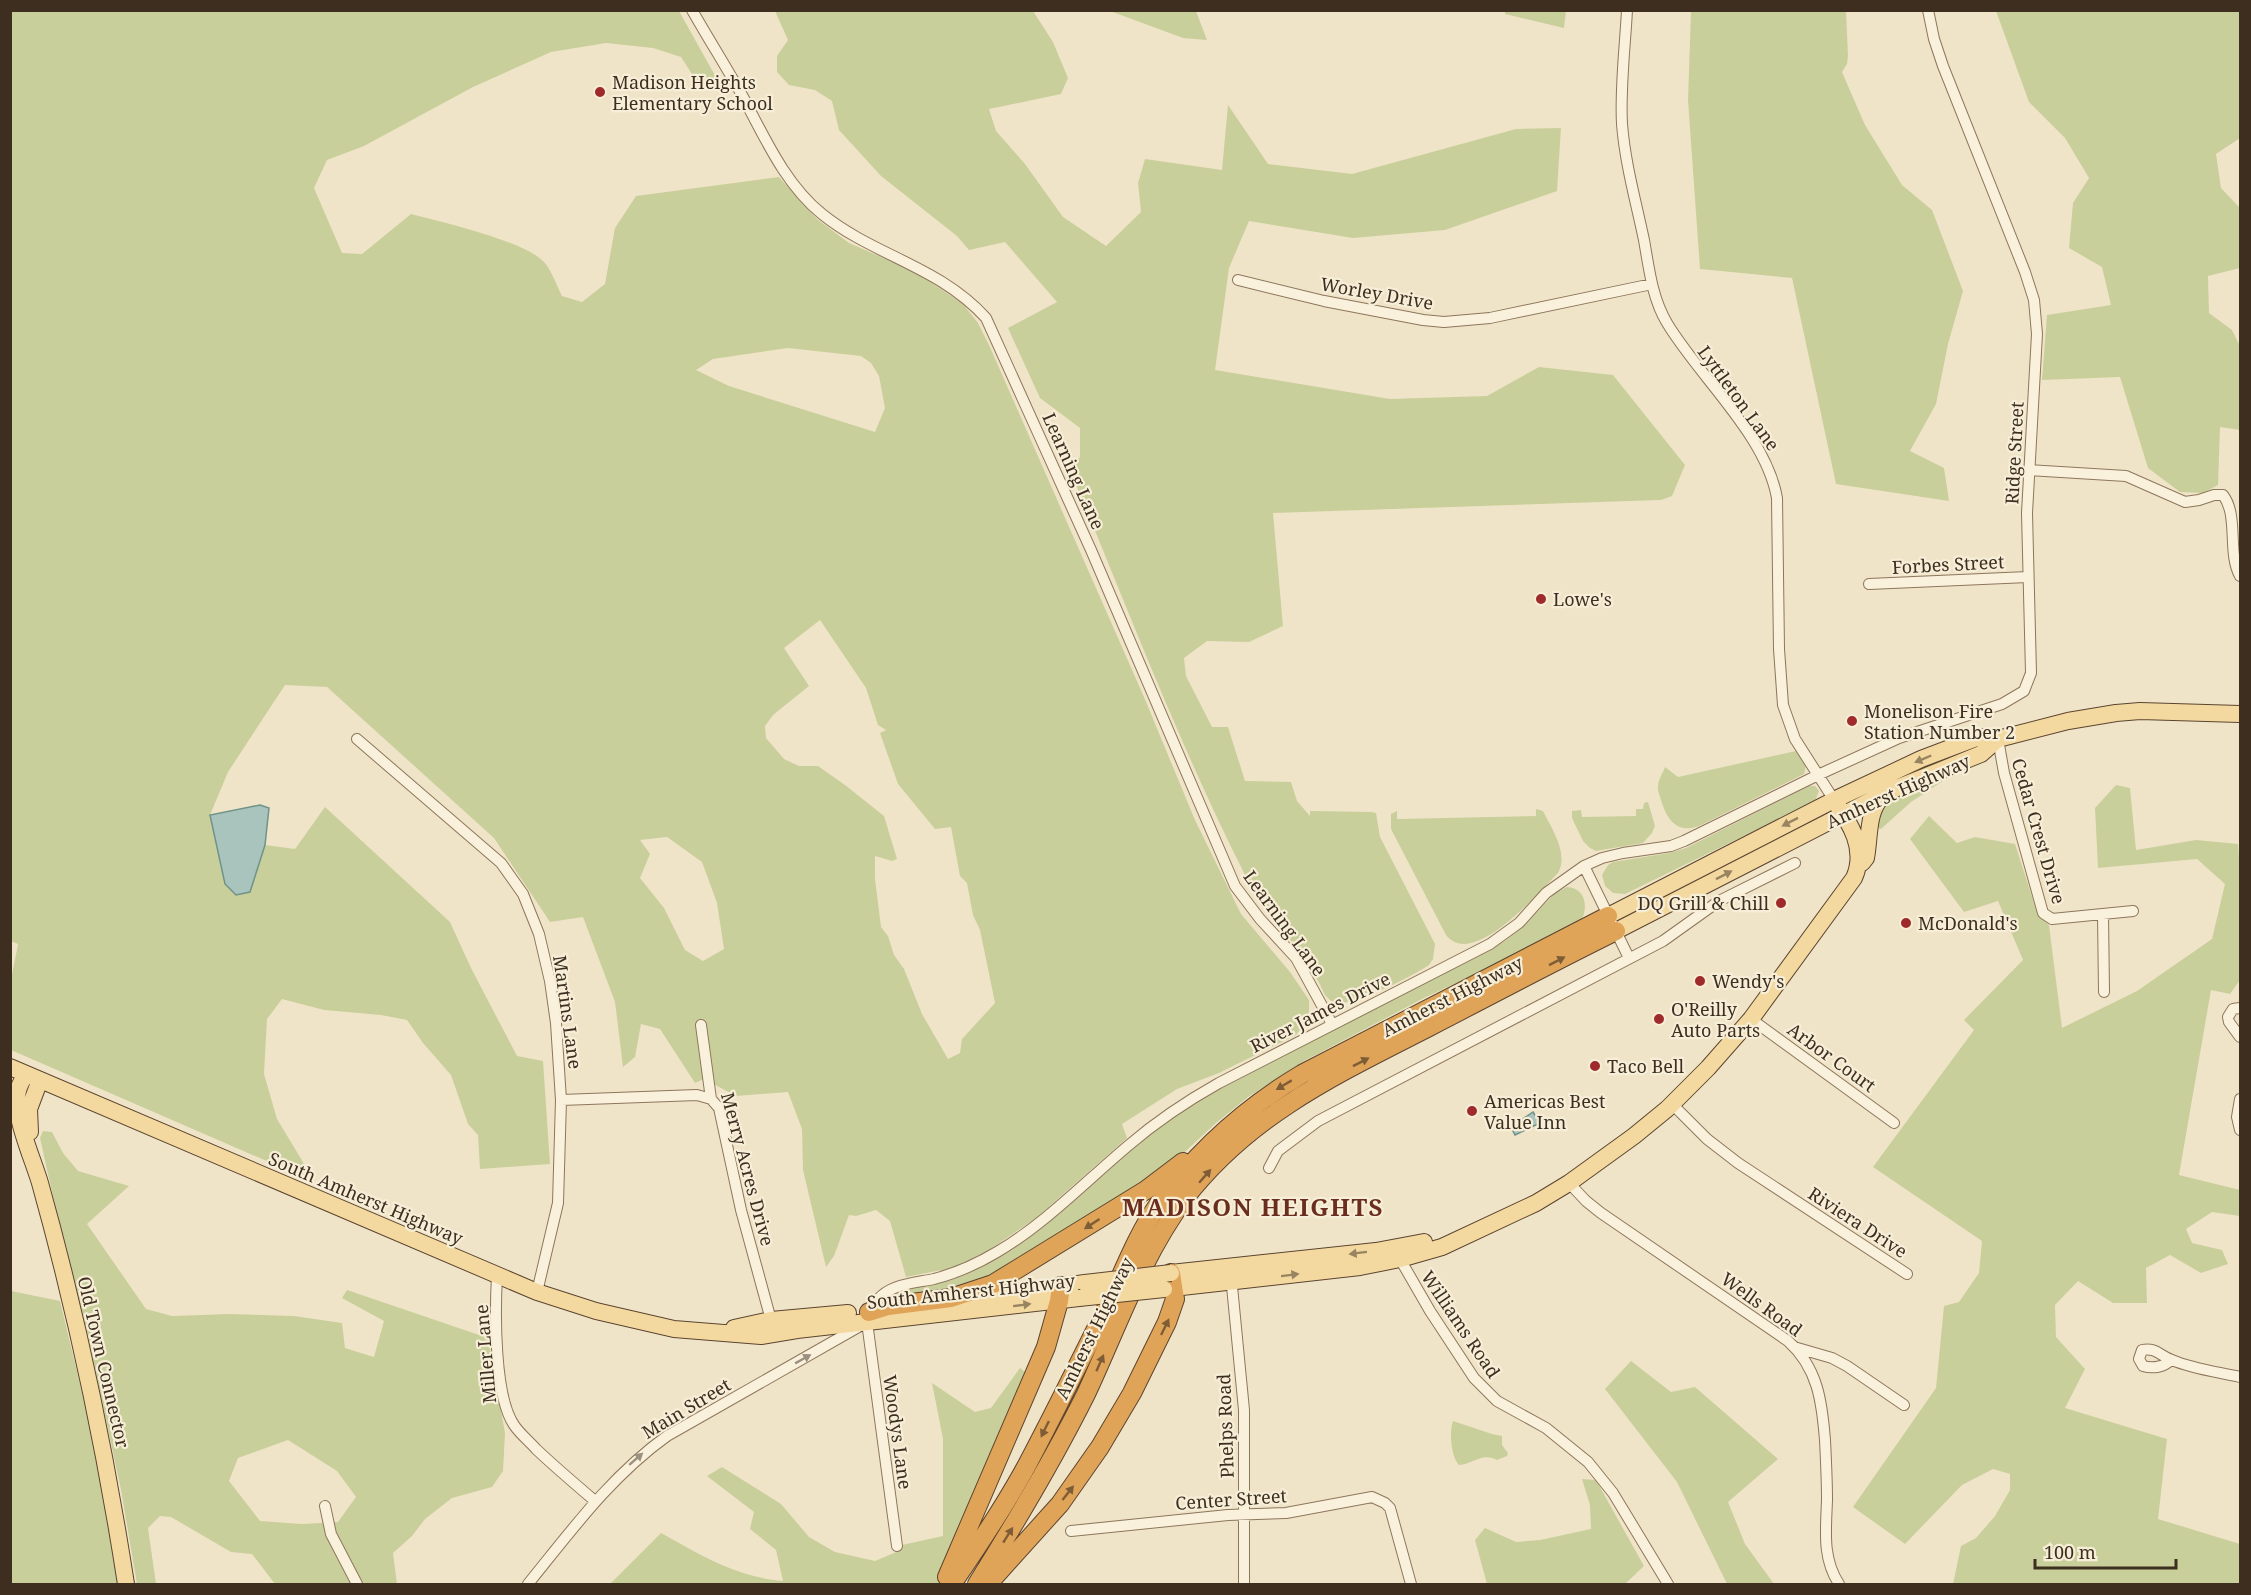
<svg xmlns="http://www.w3.org/2000/svg" width="2251" height="1595" font-family="'Noto Serif',serif">
<style>
.green{fill:#c9cf9b;fill-rule:evenodd}
.water{fill:#a9c4bc;stroke:#6f938a;stroke-width:1.5}
.lines{fill:none;stroke-linecap:round;stroke-linejoin:round}
.minor-casing{stroke:#8d765c;stroke-width:12}
.primary-casing{stroke:#5b4430;stroke-width:18}
.motorway-casing{stroke:#5b4430;stroke-width:20}
.minor{stroke:#faf1dc;stroke-width:10}
.primary{stroke:#f3d9a0;stroke-width:16}
.motorway{stroke:#e0a458;stroke-width:18}
.primary-bridge-casing{stroke:#5b4430;stroke-width:18;stroke-linecap:butt}
.primary-bridge{stroke:#f3d9a0;stroke-width:16}
.oneway{fill:#988460}
.oneway2{fill:#7e5d36}
.oneway3{fill:#9c907e}
.poi-dot{fill:#9e2a2b;stroke:#f7eed8;stroke-width:2}
.labels{text-anchor:middle;dominant-baseline:central;stroke-width:4.5;stroke-linejoin:round;paint-order:stroke}
.poi-label{font-size:18px;fill:#3d2e20;stroke:#f7eed8;text-anchor:start}
.street-label{font-size:18px;fill:#3d2e20;stroke:#f7eed8}
.district-label{font-size:24px;font-weight:bold;letter-spacing:1.5px;fill:#6b2e1e;stroke:#f7eed8}
</style>
<rect width="100%" height="100%" fill="#f0e4c8"/>
<path class="green" d="M11,11h668l43,77 -13,3 -12,-9 -16,-25 -28,-9 -47,-5 -55,9 -78,35 -109,59 -37,14 -13,28 28,65 20,1 49,-40c30,8 115,27 134,49 7,9 12,23 17,33l20,6 23,-18 10,-56 21,-32 143,-19 38,42 32,24 65,28 49,33 15,19 11,22 155,352 51,123 46,94 49,58 19,28v18l-13,17 -77,38 -42,16 -55,35 5,14 -91,80 -53,36 -31,14 -46,9 -16,-56 -14,-11 -20,6 -7,-1 -15,41 -8,11 -23,-97 -1,-41 -14,-37 -52,4 -32,-17 -9,4 -35,-54 -19,-5 -6,33 -12,10 -8,-65 -32,-85 -33,5 -56,-84 -167,-151 -42,-2 -57,87 -18,43 40,77 15,-47 30,4 30,-42 125,115 21,46 46,88 26,5 7,103 -70,5 -2,-34 -10,-11 -17,-49 -28,-32 -16,-23 -26,-5 -57,-5 -42,-11 -15,20 -3,55 13,45 38,63 -304,-132v-70l7,-36 -7,-3zM788,348l73,8 10,7 8,13 6,32 -10,24 -146,-46 -33,-16 17,-11zM820,620l46,68 12,37 8,5 -6,3 18,51 37,45 16,-2 9,49 7,7 6,32 7,15 15,73 -33,36 -2,14 -12,6 -26,-45 -18,-45 -10,-14 -6,-19 -7,-9 -6,-48v-23l17,5 5,-2 -13,-43 -39,-31 -27,-19h-19l-15,-7 -18,-21 -1,-12 8,-11 36,-29 -25,-38zM667,837l35,25 15,41 7,46 -21,12 -18,-11 -21,-42 -24,-30 10,-24 -10,-14z
M775,11h258l20,31 15,36 -7,16 -72,15 7,22 29,33 38,53 43,29 35,-34 -3,-29 7,-24 77,11 6,-65 40,59 84,10 164,-45 45,-1 -4,63 -112,39 -92,8 -104,-17 -20,47 -14,102 175,29 97,-3 52,-29 74,8 72,90 -13,31 -11,4 -388,13 10,113 -34,16 -42,-1 -23,17 2,18 26,51h16l17,54 46,1 6,19 13,15v-5l61,1 5,1 4,24 55,107 -2,15 -4,6c-17,11 -74,41 -93,38 -5,-1 -7,-4 -11,-8 -19,-44 -56,-74 -78,-116 -67,-132 -120,-272 -177,-409l10,-13v-29l-40,-30 -32,-70 49,-26 -52,-60 -36,8 -12,-14 -76,-60 -42,-46 -7,-29 -17,-11 -26,-5 -12,-13v-16l11,-16z
M1110,11h86l11,29 -24,-2z
M1505,11h61l-2,17 -59,-14z
M1691,11h155l2,45 -1,8 -5,8 23,53 37,60 30,25 31,81 -15,53 -12,60 -26,47 34,17 5,33 -113,-17 -44,-206 -92,-9 -12,-169z
M1996,11h243l1,127 -24,16 5,34 19,20v60l-32,8 1,37 23,17 8,16v84l-20,-3 -2,58 -15,8 -23,-1 -32,-24 -28,-91 -78,3 5,-65 64,-10 -9,-38 -33,-19 4,-45 16,-25 -24,-40 -36,-36z
M1796,751l10,15 -2,8 -105,52c-22,8 -32,-6 -38,-26 -1,-4 -4,-10 -3,-14 0,-6 5,-13 7,-19l13,10z
M1961,769l-50,33 -30,27 -3,-1 4,-27z
M2116,785l14,3 6,62 60,-10 42,4 2,29v107l-10,14 -19,-4 -32,185 61,15v26l-28,-4 -26,17 6,14 30,7 6,14 -27,9 -31,-18 -24,13 1,35h-34l-35,-22 -23,24 1,32 29,32 -20,39 102,31 -9,80 82,25v40h-287l8,-38 15,-8 19,-22 15,-26v-16l-17,-5 -31,16 -57,59 -52,-37 83,-119 8,-82 15,-4 20,-29 3,-32 -109,-74 101,-137 -10,-10 59,-60 -25,-59 -34,11 -54,-73 19,-23 28,27 18,-6 40,7 23,71 11,10 13,103 75,-37 75,-52 13,-55 -28,-25 -99,9 -3,-60z
M1809,786h6l4,5 -4,10 -190,93 -12,-1 -8,-7 -3,-11 6,-10 5,-3 56,-9 17,-5z
M1648,802l7,24 -3,7 -9,10 -47,8 -6,-3 -7,-7 -11,-23v-7l9,-1 1,7 54,-1v-7h7l1,-6z
M1536,809l7,2c9,18 26,43 15,62 -19,19 -85,97 -112,62l-55,-106v-15l6,-3v8l139,-3z
M1567,887c18,1 22,19 14,34l-65,34 -90,42 -120,63 -58,37 -32,26 -56,52 -192,114 -75,9 4,-7 77,-21 172,-134 63,-44 296,-151 19,-15 31,-33z
M43,1131l9,1 11,21 15,18 51,15 -42,38 59,85 26,7 58,-2 64,2 48,7 3,25 29,9 10,-36 -42,-23 5,-8 141,48 17,95 -2,38 -11,16 -40,11 -27,21 -13,17 -19,17 4,31h-122l-23,-30 -21,-2 -60,-35 -11,-1 -12,12 8,56h-19l-16,-94 -33,-155 -30,-116 -18,-81zM288,1440l49,31 19,26 -18,25 -36,2 -42,-3 -31,-40 9,-23z
M11,1291l49,10 38,158 20,125h-107z
M1631,1361l40,31 24,-5 83,72 -50,43 17,42 29,40h-47l-50,-102 -72,-93z
M1020,1368l5,4 -46,107 -22,62 -19,43h-328l51,-51c40,22 75,44 122,48l-7,-31 -26,-21 4,-17 -47,-36 15,-9 59,37 28,33 26,15 40,9 26,-11 1,-5 41,-9v-97l-11,-56 43,29 16,-4z
M1453,1421l39,13 10,2v9l6,8 -1,3 -10,4c-14,-8 -24,4 -38,5 -8,-8 -10,-33 -6,-44z
M1582,1479l14,1 48,86 -19,18h-138l-12,-44 10,-12 31,14 24,-2 51,-11 -1,-24z"/>
<path class="water" d="M260,805l9,3 -4,37 -15,47 -14,3 -11,-11 -15,-69z
M1533,1112l7,11 -25,12 -4,-8z"/>
<g class="lines">
<defs>
<path id="minor" d="M692,10c17,30 35,58 51,87 22,41 42,87 79,117 52,42 117,52 164,104l105,232 144,336 25,33 36,39 36,66
M1627,10c-2,38 -7,77 -5,114 3,39 14,78 22,116 5,28 8,58 23,83 33,55 99,112 110,175l2,151 4,56 12,34 39,61
M1238,280l86,21 99,19 21,2 46,-4 162,-34
M2028,470l98,6 59,26 14,-2 15,-5h9c16,21 4,58 17,81
M1869,584l159,-7
M357,739l144,124 22,31 16,40 11,47 6,42 5,77 -3,103 -21,89
M1998,739l6,34 39,140 9,6 81,-8
M1584,866l45,92
M2103,914l1,78
M2240,1008l-7,1 -5,8 1,5 11,15
M1751,1019l143,104
M701,1025l10,74 8,9 22,102 30,110
M2240,1099l-3,18 3,13
M561,1100l136,-5 14,4
M1672,1104l35,35 31,24 169,111
M1269,1168l9,-17 40,-30 345,-180 56,-40 76,-38
M1569,1183l17,18 15,12 187,128c30,27 34,61 37,99 1,20 2,40 2,60 -1,30 -5,58 12,84
M1400,1259l30,52 44,67 23,23 49,27 42,34 25,31 55,91
M497,1275c-2,36 -3,121 17,150 6,9 15,16 22,24 19,18 39,35 59,52
M1231,1276l13,134v174
M1794,1347l38,11 15,8 57,39
M2171,1360c-7,7 -18,9 -28,6l-4,-7 3,-9c14,-3 18,6 30,10 21,9 46,12 68,17
M325,1506l6,28 26,50
M1071,1531l157,-16 58,-2 86,-16 13,6 5,5 21,76
M897,1546l-30,-224c2,-13 11,-26 23,-32 13,-7 30,-8 44,-11 23,-6 43,-15 63,-27 48,-28 89,-71 132,-107 28,-24 58,-44 90,-62l271,-139 29,-21 27,-30 38,-27 18,-8 21,-5 48,-7 13,-5 134,-66 81,-37 103,-34 22,-13 7,-18 -4,-160 10,-179 -3,-34 -9,-28 -82,-206 -9,-27 -6,-29
M528,1584c43,-53 83,-108 139,-148l195,-111"/>
<path id="primary" d="M1862,863l4,-5c4,-21 1,-48 17,-62
M1608,916l226,-116 87,-41 58,-22 19,2 70,-18 48,-8 24,-2 100,3
M1616,931l271,-139 94,-38 17,-15
M10,1067l527,225 59,19 78,18 87,7 36,-6 282,-32
M26,1074c-3,5 -7,11 -8,17 -6,22 15,68 22,92 37,132 65,266 86,401
M30,1132l-1,-23 11,-29
M1171,1273l205,-22 48,-9
M1164,1289l196,-22 40,-8 42,-12 94,-44 33,-20 65,-47 33,-27 41,-41 43,-49 103,-141c13,-29 -4,-55 -20,-78
M960,1300l125,-17
M734,1328l37,-8 77,-7"/>
<path id="motorway" d="M869,1312l19,-6 63,-8 42,-14 153,-94 37,-28
M947,1577l99,-230 13,-46 2,-15
M952,1584c26,-38 53,-78 75,-119 26,-49 51,-100 76,-150 18,-37 32,-77 55,-110 39,-54 87,-97 144,-131l306,-158
M977,1584c39,-62 76,-124 109,-190 31,-66 55,-137 99,-196 65,-84 152,-124 244,-171 62,-32 124,-65 187,-96
M988,1584l72,-80 40,-57 32,-54 35,-71 8,-23 -4,-26"/>
</defs>
<use href="#minor" class="minor-casing"/>
<use href="#primary" class="primary-casing"/>
<use href="#motorway" class="motorway-casing"/>
<use href="#minor" class="minor"/>
<use href="#primary" class="primary"/>
<use href="#motorway" class="motorway"/>
<defs>
<path id="primary-bridge" d="M1085,1283l86,-10
M1079,1298l85,-9"/>
</defs>
<use href="#primary-bridge" class="primary-bridge-casing"/>
<use href="#primary-bridge" class="primary-bridge"/>
</g>
<defs><path id="oneway-solid" d="M-6-.8H1V-3.2L6.5 0L1 3.2V.8H-6Z" transform="scale(1.5)"/></defs>
<g class="oneway">
<use href="#oneway-solid" transform="translate(1923 759) rotate(157)"/>
<use href="#oneway-solid" transform="translate(1790 822) rotate(153)"/>
<use href="#oneway-solid" transform="translate(1724 875) rotate(-27)"/>
<use href="#oneway-solid" transform="translate(1358 1253) rotate(173)"/>
<use href="#oneway-solid" transform="translate(1290 1275) rotate(-7)"/>
<use href="#oneway-solid" transform="translate(1022 1305) rotate(-7)"/>
</g>
<g class="oneway2">
<use href="#oneway-solid" transform="translate(1557 961) rotate(-27)"/>
<use href="#oneway-solid" transform="translate(1361 1062) rotate(-27)"/>
<use href="#oneway-solid" transform="translate(1284 1085) rotate(149)"/>
<use href="#oneway-solid" transform="translate(1205 1176) rotate(-49)"/>
<use href="#oneway-solid" transform="translate(1092 1224) rotate(147)"/>
<use href="#oneway-solid" transform="translate(1165 1327) rotate(-64)"/>
<use href="#oneway-solid" transform="translate(1100 1363) rotate(-66)"/>
<use href="#oneway-solid" transform="translate(1045 1429) rotate(116)"/>
<use href="#oneway-solid" transform="translate(1068 1493) rotate(-52)"/>
<use href="#oneway-solid" transform="translate(1008 1535) rotate(-58)"/>
</g>
<g class="oneway3">
<use href="#oneway-solid" transform="translate(803 1359) rotate(-29)"/>
<use href="#oneway-solid" transform="translate(636 1459) rotate(-41)"/>
</g>
<g class="poi-dot">
<circle cx="600" cy="92" r="6"/>
<circle cx="1541" cy="599" r="6"/>
<circle cx="1852" cy="721" r="6"/>
<circle cx="1781" cy="903" r="6"/>
<circle cx="1906" cy="923" r="6"/>
<circle cx="1700" cy="981" r="6"/>
<circle cx="1659" cy="1019" r="6"/>
<circle cx="1595" cy="1066" r="6"/>
<circle cx="1472" cy="1111" r="6"/>
</g>
<g class="labels">
<g class="poi-label">
<text x="612" y="82">Madison Heights<tspan x="612" dy="21">Elementary School</tspan></text>
<text x="1553" y="599">Lowe's</text>
<text x="1864" y="711">Monelison Fire<tspan x="1864" dy="21">Station Number 2</tspan></text>
<text x="1769" y="903" text-anchor="end">DQ Grill &amp; Chill</text>
<text x="1918" y="923">McDonald's</text>
<text x="1712" y="981">Wendy's</text>
<text x="1671" y="1009">O'Reilly<tspan x="1671" dy="21">Auto Parts</tspan></text>
<text x="1607" y="1066">Taco Bell</text>
<text x="1484" y="1101">Americas Best<tspan x="1484" dy="21">Value Inn</tspan></text>
</g>
<g class="street-label">
<text transform="translate(1377 293) rotate(10)">Worley Drive</text>
<text transform="translate(1739 398) rotate(54)">Lyttleton Lane</text>
<text transform="translate(2014 453) rotate(-87)">Ridge Street</text>
<text transform="translate(1074 471) rotate(66)">Learning Lane</text>
<text transform="translate(1948 564) rotate(-3)">Forbes Street</text>
<text transform="translate(1898 791) rotate(-24)">Amherst Highway</text>
<text transform="translate(2039 831) rotate(74)">Cedar Crest Drive</text>
<text transform="translate(1285 923) rotate(54)">Learning Lane</text>
<text transform="translate(1452 996) rotate(-27)">Amherst Highway</text>
<text transform="translate(568 1012) rotate(82)">Martins Lane</text>
<text transform="translate(1320 1012) rotate(-27)">River James Drive</text>
<text transform="translate(1832 1057) rotate(36)">Arbor Court</text>
<text transform="translate(748 1169) rotate(75)">Merry Acres Drive</text>
<text transform="translate(366 1198) rotate(23)">South Amherst Highway</text>
<text transform="translate(1858 1222) rotate(33)">Riviera Drive</text>
<text transform="translate(971 1291) rotate(-6)">South Amherst Highway</text>
<text transform="translate(1762 1304) rotate(36)">Wells Road</text>
<text transform="translate(1461 1324) rotate(56)">Williams Road</text>
<text transform="translate(1094 1328) rotate(-64)">Amherst Highway</text>
<text transform="translate(485 1354) rotate(-95)">Miller Lane</text>
<text transform="translate(104 1362) rotate(77)">Old Town Connector</text>
<text transform="translate(686 1408) rotate(-31)">Main Street</text>
<text transform="translate(1225 1426) rotate(-92)">Phelps Road</text>
<text transform="translate(898 1432) rotate(82)">Woodys Lane</text>
<text transform="translate(1231 1499) rotate(-4)">Center Street</text>
</g>
<g class="district-label">
<text x="1253" y="1206">MADISON HEIGHTS</text>
</g>
</g>
<rect width="2251" height="1595" fill="none" stroke="#3d2e20" stroke-width="24"/>
<path d="M2035 1559v9h141v-9" fill="none" stroke="#3d2e20" stroke-width="3"/>
<text x="2044" y="1559" font-size="18" fill="#3d2e20" stroke="#f7eed8" stroke-width="4.5" paint-order="stroke">100 m</text>
</svg>
